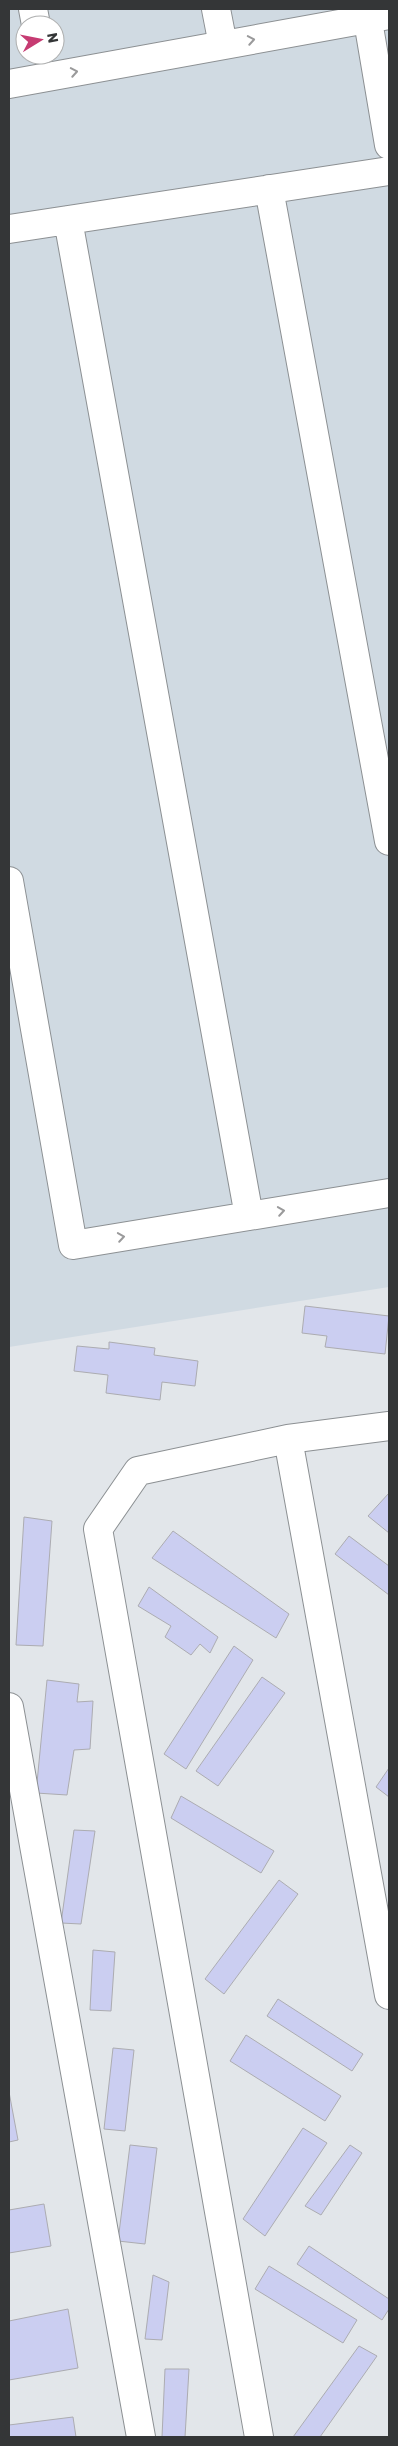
<svg xmlns="http://www.w3.org/2000/svg" width="398" height="2446" font-family="Rubik,sans-serif">
<style>
.built{fill:#d0dae2;fill-rule:evenodd}
.building{fill:#cbcef1;stroke:#acacb1}
.lines{fill:none;stroke-linecap:round;stroke-linejoin:round}
.minor-casing{stroke:#8c9093;stroke-width:30}
.minor{stroke:#fff;stroke-width:28}
.oneway{stroke:#9a9a9b}
</style>
<rect width="100%" height="100%" fill="#e2e6ea"/>
<path class="built" d="M9,9h380v1278l-380,60zM25,25h30v30h-30z"/>
<path class="building" d="M305,1306l84,10 -4,38 -60,-7 2,-11 -25,-3z
M109,1342l46,6 -1,7 44,6 -3,25 -33,-4 -2,18 -54,-7 2,-18 -34,-4 3,-25 32,3z
M389,1493v40l-21,-17z
M24,1517l28,4 -9,125 -27,-1z
M173,1531l116,83 -13,24 -124,-80z
M349,1536l40,30v29l-54,-41z
M149,1587l69,50 -8,16 -10,-9 -9,11 -26,-18 6,-11 -33,-20z
M234,1646l19,14 -67,109 -22,-15z
M262,1677l23,16 -67,93 -22,-15z
M47,1680l32,4 -2,18 16,-1 -3,48 -16,1 -7,45 -31,-2z
M389,1768v29l-13,-10z
M181,1796l93,55 -13,22 -90,-55z
M74,1830l21,1 -14,93 -20,-1z
M279,1880l19,14 -74,100 -19,-15z
M93,1950l22,2 -4,59 -21,-1z
M278,1999l85,55 -11,17 -85,-55z
M246,2035l95,61 -16,25 -95,-60z
M113,2048l21,2 -9,81 -21,-2z
M9,2092l9,48 -9,2z
M303,2128l24,15 -62,93 -22,-17z
M130,2145l27,3 -12,96 -27,-3z
M350,2145l12,8 -41,62 -16,-9z
M44,2204l7,42 -42,7v-43z
M309,2246l80,53v10l-7,11 -85,-56z
M269,2266l88,54 -14,23 -88,-54z
M153,2275l16,7 -7,58 -17,-1z
M68,2309l10,59 -69,12v-59z
M359,2346l18,10 -57,81h-27z
M165,2369h24l-4,68h-23z
M73,2417l3,20h-67v-12z"/>
<g class="lines">
<defs>
<path id="minor" d="M33,9l3,16
M216,9l7,36
M366,9l23,136
M9,84l380,-69
M269,189l120,652
M68,220l181,996
M9,229l380,-58
M9,881l64,364 316,-52
M288,1439l101,556
M9,1707l132,730
M259,2437l-161,-908 40,-58 150,-32 101,-13"/>
</defs>
<use href="#minor" class="minor-casing"/>
<use href="#minor" class="minor"/>
</g>
<defs><path id="oneway-chevron" d="M-2-3.5L2.5 0L-2 3.5" fill="none" stroke-width="1.6" stroke-linecap="round" stroke-linejoin="round" transform="scale(1.25)"/></defs>
<g class="oneway">
<use href="#oneway-chevron" transform="translate(251 40) rotate(-10)"/>
<use href="#oneway-chevron" transform="translate(74 72) rotate(-10)"/>
<use href="#oneway-chevron" transform="translate(281 1211) rotate(-9)"/>
<use href="#oneway-chevron" transform="translate(121 1237) rotate(-9)"/>
</g>
<rect width="398" height="2446" fill="none" stroke="#343637" stroke-width="20"/>
<g transform="translate(40 40) rotate(80)"><circle r="24" fill="#ffffff" stroke="#aeafaf"/>
<path d="M0-4L9 19L0 12L-9 19Z" fill="#c63b72"/>
<text y="-8" font-size="14" font-weight="bold" text-anchor="middle" fill="#343637">N</text>
</g>
</svg>
